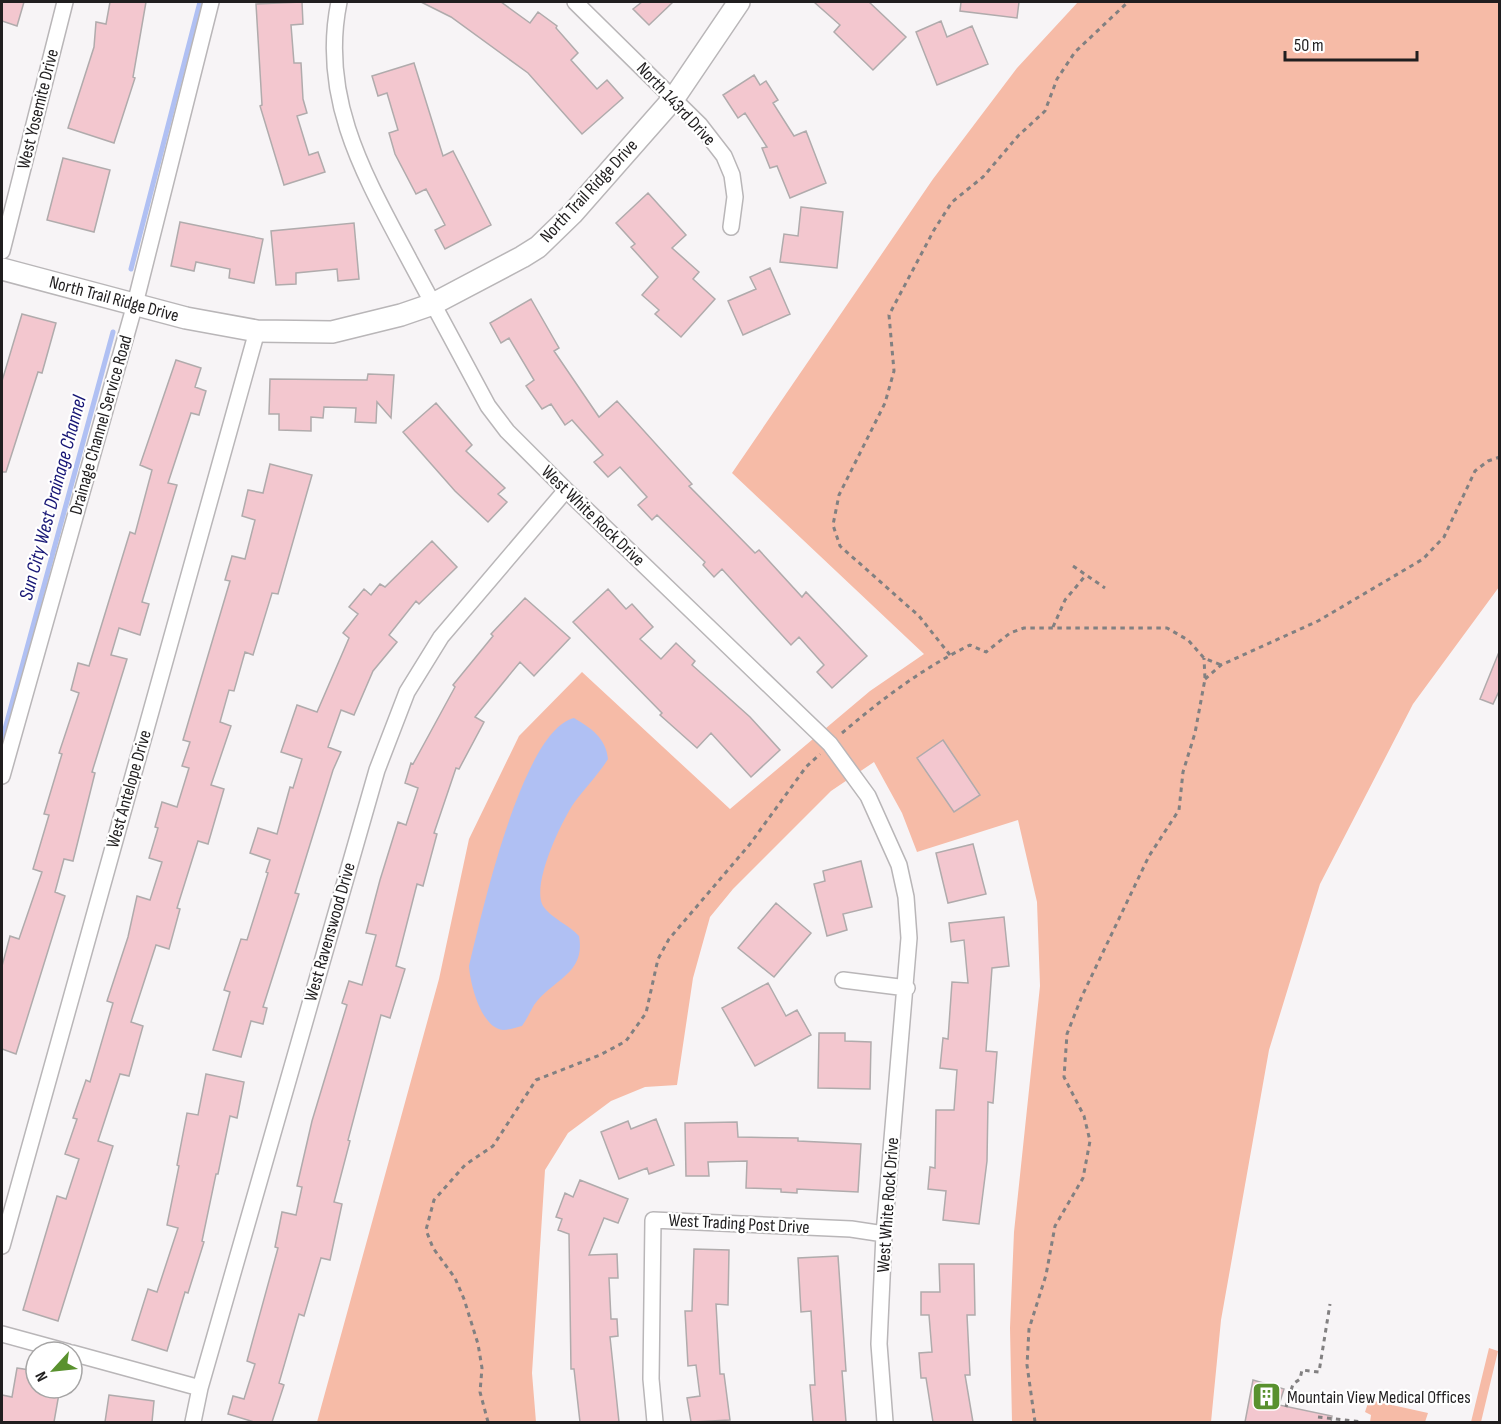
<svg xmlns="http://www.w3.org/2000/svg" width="1501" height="1424" font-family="'Sofia Sans Condensed',sans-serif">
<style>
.green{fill:#f6bba7}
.water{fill:#b0c0f3}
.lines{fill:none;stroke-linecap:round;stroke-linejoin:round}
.stream{stroke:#b0c0f3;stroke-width:5}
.building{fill:#f3c7cf;stroke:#b0abac;stroke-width:1.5}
.street-casing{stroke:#b9b6b8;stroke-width:18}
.secondary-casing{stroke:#b9b6b8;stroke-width:24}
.path{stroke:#828081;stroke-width:3;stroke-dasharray:4.5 4.5;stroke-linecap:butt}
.street{stroke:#fff;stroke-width:15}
.secondary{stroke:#fff;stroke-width:21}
.labels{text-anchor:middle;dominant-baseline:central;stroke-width:4.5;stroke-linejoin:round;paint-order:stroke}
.street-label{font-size:18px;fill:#201e1f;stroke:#fff}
.poi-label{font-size:18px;fill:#201e1f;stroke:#fff;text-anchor:start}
.water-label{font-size:20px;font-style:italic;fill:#161575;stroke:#fff}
</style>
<rect width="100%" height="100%" fill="#f7f4f6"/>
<path class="green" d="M1078,2h421v585l-86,117 -93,180 -51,166 -48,270 -10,102h-199l-2,-94 4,-96 26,-246 -3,-84 -19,-82 -101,32 -15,-39 -28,-51 -43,29 -98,98 -23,28 -17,61 -16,107 -32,2 -34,14 -43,32 -23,37 -13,203 4,49h-219l122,-443 30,-140 50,-103 63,-64 148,137 140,-118 54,-37 -192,-181 201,-294 84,-111z
M1489,1348l9,3 -17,71h-10z
M1374,1401l54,12 -3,9h-55l1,-7 -6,-3 3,-9z"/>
<path class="water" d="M574,718c17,10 32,20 34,41 -10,16 -23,29 -34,44 -13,19 -43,82 -31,103 8,12 26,19 36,30 7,38 -26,43 -45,69 -4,7 -7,14 -12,21 -5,1 -13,4 -19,4 -22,-2 -33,-47 -34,-64 12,-49 53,-236 105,-248z"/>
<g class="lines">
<path class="stream" d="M131,269l69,-267
M2,740l111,-408"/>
</g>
<path class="building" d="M2,2h22l-7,24 -15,-5z
M110,2h36l-13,75 2,1 -21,65 -46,-15 26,-81 2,-25 10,2z
M302,2l1,22 -12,1 3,38h7l2,36 4,14 -10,3 12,39 9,-3 7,20 -41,13 -24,-79 2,-1 -6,-101z
M421,2h80l29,21 8,-11 19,14 -1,2 22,25 -7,7 26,29 10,-9 16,18 -41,36 -54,-61 -77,-56z
M642,2h31l-24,23 -16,-16z
M814,2h55l37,35 -33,33 -39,-38 6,-7z
M961,2h58l-2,16 -57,-7z
M941,21l6,16 25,-11 16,38 -51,21 -21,-53z
M414,63l29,93 10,-5 38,74 -46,24 -10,-19 10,-5 -19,-36 -10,5 -21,-40 -6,-21 9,-3 -11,-37 -9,3 -6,-20z
M754,75l6,10 6,-4 12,19 -5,3 21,33 12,-5 20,52 -36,15 -13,-32 -7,2 -8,-20 5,-1 -22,-34 -7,5 -15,-23z
M63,158l47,12 -16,62 -47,-12z
M648,193l38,42 -14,13 27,24 -6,7 22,20 -34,38 -26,-23 4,-4 -17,-15 16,-18 -27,-30 4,-3 -19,-21z
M801,207l42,5 -6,56 -57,-6 4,-28 14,2z
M180,222l83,17 -9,44 -25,-5 1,-9 -34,-7 -2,9 -23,-5z
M354,223l5,56 -21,2 -1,-12 -41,4v11l-20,1 -5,-54z
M770,268l20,46 -47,21 -15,-34 28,-12 -6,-12z
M531,299l28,49 -5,3 45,66 18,-16 75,83 -3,2 66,67 4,-3 43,47 4,-5 61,64 -35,32 -15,-16 7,-7 -25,-28 -8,8 -69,-76 -8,8 -11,-12 2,-3 -48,-47 -5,5 -14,-15 9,-8 -27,-30 -12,10 -14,-15 9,-7 -31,-35 -7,5 -14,-21 -9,5 -16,-23 8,-6 -25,-42 -8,5 -11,-20z
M22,314l34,9 -14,50 -4,-1 -32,100h-4v-91z
M176,360l25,8 -6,19 11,4 -7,24 -8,-2 -23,70 9,2 -35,117 7,2 -9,31 -21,-7 -8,27 16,4 -35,113 3,1 -22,88 -9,-2 -9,33 10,4 -49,158 -14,-5v-83l8,-30 9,3 23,-67 -9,-3 16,-54 -5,-1 18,-60 -3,-1 20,-60 -8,-3 7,-27 11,3 41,-134 5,2 17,-64 -12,-5z
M368,374l26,1 -3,43 -14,-16 -1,21 -21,-1 1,-14 -32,-1 -1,11 -12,-1v14l-32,-1v-16h-10l1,-35 97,1z
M436,403l36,42 -6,6 39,37 -7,6 9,8 -19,20 -33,-31 -52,-59z
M270,464l42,11 -34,119 -6,-1 -19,62 -8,-3 -11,39 -5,-1 -9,32 11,4 -20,59 13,4 -16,55 -10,-3 -21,67 3,1 -11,40 -13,-4 -25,77 12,4 -14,50 -9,-2 -22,67 15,5 -55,175 -35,-11 34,-114 9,3 13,-40 -14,-5 12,-35 -4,-1 13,-38 4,2 23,-79 -6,-2 21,-64 9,-41 13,4 12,-38 -13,-4 9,-30 -3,-1 7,-25 15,5 12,-39 -7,-2 8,-24 -7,-2 47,-159 -5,-1 7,-24 13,3 10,-39 -13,-4 6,-26 15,3z
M432,541l25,26 -38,37 -3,-3 -27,34 8,7 -24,29 -19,44 -13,-5 -13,37 13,5 -8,18 -38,123 4,1 -36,113 4,1 -4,16 -12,-3 -10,36 -28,-7 17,-58 -6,-2 17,-51 6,1 21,-67 -2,-1 4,-12 -20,-7 8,-25 19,6 13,-47 3,1 9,-29 -21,-7 16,-47 20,7 32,-74 -6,-5 15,-19 -9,-7 15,-18 7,6 9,-11 5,3z
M608,589l18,20 6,-5 21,23 -13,12 21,20 15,-16 19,18 -3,4 58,52 30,33 -29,27 -40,-44 -14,15 -37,-33 2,-2 -89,-91z
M525,598l45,40 -36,38 -14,-14 -45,55 9,5 -25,47 -3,-1 -22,65 3,1 -14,52 -6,-2 -21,82 9,3 -15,49 -9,-3 -33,125 2,1 -16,61 8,2 -12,56 -9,-2 -17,58 -5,-2 -20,69 5,2 -12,37h-18l-26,-8 5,-18 11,3 11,-35 -8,-3 31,-113 -3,-1 7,-35 14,3 6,-28 -5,-1 15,-65 35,-116 -5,-2 7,-22 13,4 14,-50 -10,-2 14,-53 18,-58 8,3 12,-37 -13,-5 6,-20 2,1 42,-77 -2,-2 40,-49 -2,-2z
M1499,652l1,37 -7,15 -13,-5z
M943,740l37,55 -26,17 -37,-54z
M973,844l13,50 -38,9 -12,-50z
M861,861l11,46 -29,7 4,16 -20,6 -13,-52 11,-3 -2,-10z
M776,903l35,30 -37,44 -36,-29z
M1004,917l5,49 -17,2 -6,83 11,1 -4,51 -5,-1 -1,59 -8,63 -36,-4 3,-29 -18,-2 2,-22 5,1 1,-58h18l3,-40 -17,-2 3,-30 5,1 4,-57 16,1 -4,-43 -13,2 -2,-19z
M768,983l18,33 11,-6 14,25 -56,31 -33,-58z
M819,1033h26v8l26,1 -1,47 -52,-1z
M206,1074l38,8 -7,36 -7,-2 -12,58h-2l-14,67 2,1 -16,51 -3,-1 -18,59 -35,-11 16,-51 9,3 21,-64 -11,-3 12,-59 -2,-1 10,-52 11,2z
M656,1119l18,46 -25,9 -2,-6 -28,11 -18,-47 27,-11 3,8z
M737,1122l1,15 60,1v3l63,3 -3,48 -61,-3v4l-16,-1v-3l-35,-1 1,-27 -39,1 1,14h-23l-1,-53z
M580,1180l48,19 -10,24 -14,-5 -15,37 28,-1 1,24h-9l2,41h6l1,17 -8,1 9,85h-39l-6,-53h-3l-2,-135 -11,-4 4,-11 -6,-2 9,-24 8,4z
M694,1249l35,1 -1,55 -12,-1 4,70h4l6,46 -39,2 -4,-24 13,-2 -4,-31 -8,1 -3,-55h7z
M838,1256l8,115h-4l4,51h-33l-3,-37h5l-4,-74 -10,1 -3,-54z
M939,1264h35l1,51h-8l3,60h-5l8,47h-40l-7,-44h-5l-2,-25 13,-1 -3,-37h-8v-23h19z
M17,1368l19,3v17h24l-6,34h-52v-27l10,2z
M1253,1380l31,9 -5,16 53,11 -1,6h-86z
M109,1395l45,6 -2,21h-47z"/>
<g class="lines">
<defs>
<path id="street" d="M339,2c-20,98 27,176 71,259 26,48 52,97 78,145l19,25 59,59 264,254 38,52 31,69 7,32 3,41 -25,296 -5,110 6,78
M575,2l125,123 24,31 8,19 3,22 -4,30
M2,251l63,-249
M2,776l133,-472 76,-302
M843,980l64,8
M2,1246l255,-915
M2,1334l66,18
M72,1353l128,35
M193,1422l7,-34 177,-618 30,-78 34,-55 125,-147
M655,1422l-4,-43 2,-159 198,9 33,5"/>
<path id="secondary" d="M2,269l184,49 71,13 75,1 69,-17 32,-11 89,-47 16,-10 34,-33 102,-116 65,-96"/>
</defs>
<use href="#street" class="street-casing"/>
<use href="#secondary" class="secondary-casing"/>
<path class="path" d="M1073,566l32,22
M1053,627l12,-27 21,-25
M950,655l-31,-39 -79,-70 -7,-21 6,-30 46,-92 9,-32 -5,-56 45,-85 18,-28 31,-25 35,-41 27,-25 12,-32 18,-27 53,-50
M1205,679l16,-14 97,-44 105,-62 21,-22 31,-66 13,-10 12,-4
M842,733c40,-34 81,-65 128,-88l16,7 24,-19 14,-5h143l21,12 16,18 17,7
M1286,1407l7,-23 7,-5 2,-9 17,2 11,-68
M1318,1417l44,5
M488,1422l-8,-30 2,-24 -4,-24 -14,-45 -9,-21 -22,-30 -7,-18 8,-30 31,-35 28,-19 43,-66 64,-25 26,-14 20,-28 12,-54 11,-20 81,-95 56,-77 14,-13
M1035,1422l-8,-57 2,-36 17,-54 9,-49 28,-48 7,-37 -6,-25 -20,-39 3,-43 15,-38 67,-140 30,-46 4,-38 12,-39 10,-54 -1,-21"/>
<use href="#street" class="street"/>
<use href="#secondary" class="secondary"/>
</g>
<defs>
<symbol id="building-square" viewBox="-11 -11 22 22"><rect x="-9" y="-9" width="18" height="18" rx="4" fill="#59912e" stroke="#fff"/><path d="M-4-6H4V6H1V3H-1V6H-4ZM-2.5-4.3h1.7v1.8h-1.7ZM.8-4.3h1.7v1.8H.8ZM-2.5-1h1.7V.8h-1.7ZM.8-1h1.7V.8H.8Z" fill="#fff"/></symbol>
</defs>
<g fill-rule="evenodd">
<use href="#building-square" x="1250" y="1380" width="33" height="33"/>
</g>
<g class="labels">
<g class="street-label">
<text transform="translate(676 104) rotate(47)">North 143rd Drive</text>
<text transform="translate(38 109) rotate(-76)">West Yosemite Drive</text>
<text transform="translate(589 191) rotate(-47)">North Trail Ridge Drive</text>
<text transform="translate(114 299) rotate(15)">North Trail Ridge Drive</text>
<text transform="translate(101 425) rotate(-74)">Drainage Channel Service Road</text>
<text transform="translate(593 516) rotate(44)">West White Rock Drive</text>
<text transform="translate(129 789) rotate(-74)">West Antelope Drive</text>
<text transform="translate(330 932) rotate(-74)">West Ravenswood Drive</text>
<text transform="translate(888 1205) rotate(-86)">West White Rock Drive</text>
<text transform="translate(739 1224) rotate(3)">West Trading Post Drive</text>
</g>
<g class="poi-label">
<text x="1287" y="1397">Mountain View Medical Offices</text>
</g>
<g class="water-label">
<text transform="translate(53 498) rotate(-75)">Sun City West Drainage Channel</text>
</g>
</g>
<rect width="1501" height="1424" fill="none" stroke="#201e1f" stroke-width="6"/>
<g transform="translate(54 1370) rotate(243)"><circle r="28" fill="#ffffff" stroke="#a6a5a5" stroke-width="1.5"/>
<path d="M0-4.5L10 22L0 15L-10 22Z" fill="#59912e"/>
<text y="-9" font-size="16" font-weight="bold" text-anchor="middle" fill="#201e1f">N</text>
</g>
<path d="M1285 51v9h132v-9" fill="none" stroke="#201e1f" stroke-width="3"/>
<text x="1294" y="51" font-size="18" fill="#201e1f" stroke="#ffffff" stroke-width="4.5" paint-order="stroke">50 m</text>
</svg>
